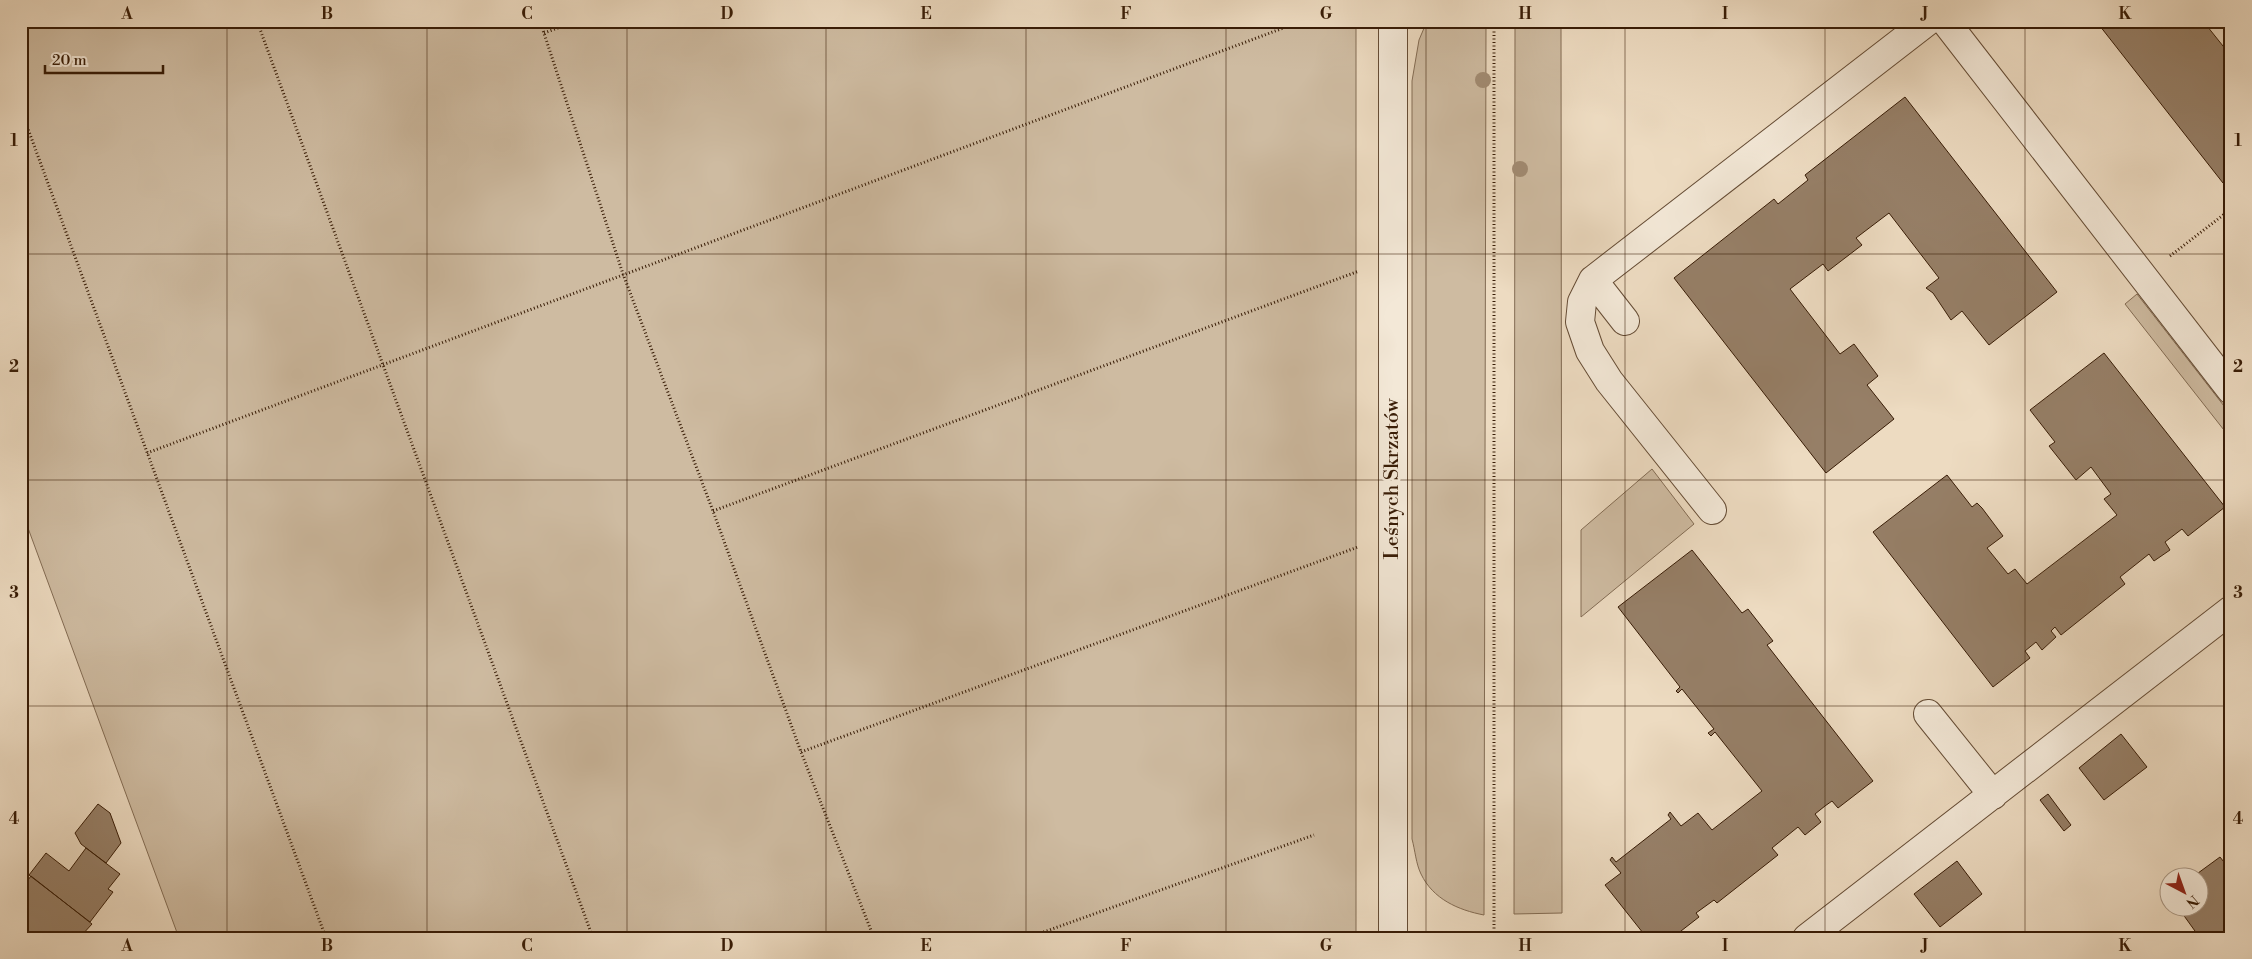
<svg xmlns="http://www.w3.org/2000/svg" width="2252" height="959" font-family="'Libre Bodoni',serif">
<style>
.green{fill:#cebba1;stroke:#836c54}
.building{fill:#967f67;stroke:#381c06}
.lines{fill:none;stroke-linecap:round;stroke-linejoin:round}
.minor-casing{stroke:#654c35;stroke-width:30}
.path{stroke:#381c06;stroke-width:3;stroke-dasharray:1 2.5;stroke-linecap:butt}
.minor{stroke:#f3e8d7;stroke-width:28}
.tree{fill:#a28c73}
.grid{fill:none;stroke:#381c06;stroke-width:1;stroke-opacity:0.55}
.labels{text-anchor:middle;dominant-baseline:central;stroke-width:5;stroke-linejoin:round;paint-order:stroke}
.street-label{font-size:20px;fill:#381c06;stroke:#f3e8d7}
.neatline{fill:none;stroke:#381c06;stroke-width:2}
.grid-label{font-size:16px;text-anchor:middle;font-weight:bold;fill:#381c06}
</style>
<rect width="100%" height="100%" fill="#eddbc1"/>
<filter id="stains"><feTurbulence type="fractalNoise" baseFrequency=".004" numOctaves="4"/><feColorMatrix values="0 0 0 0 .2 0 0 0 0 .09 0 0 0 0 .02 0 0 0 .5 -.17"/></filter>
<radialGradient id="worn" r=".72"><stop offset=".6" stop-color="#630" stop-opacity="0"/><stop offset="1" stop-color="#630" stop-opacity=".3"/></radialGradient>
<path class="green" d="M21,21h1335v917h-1177l-158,-429z
M1427,21h59l-2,894c-26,-5 -51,-16 -63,-41 -5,-10 -6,-24 -9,-35v-758l7,-41z
M1515,21h46l1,892 -48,1z
M2137,294l94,121v24l-106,-135z
M1652,469l42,55 -113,93v-87z"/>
<path class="building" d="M2096,21h107l28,35v121l-8,6z
M1905,97l152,195 -68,53 -27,-34 -11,9 -18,-27 -7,-5 13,-10 -50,-65 -33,25 6,7 -34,26 -5,-7 -33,25 50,65 14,-10 24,32 -11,9 27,34 -68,54 -152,-195 100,-79 4,5 30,-24 -3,-5z
M2104,353l121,154 -37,29 -6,-7 -17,13 5,8 -16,11 -5,-7 -29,23 5,7 -64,51 -6,-8 -4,4 5,6 -14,13 -6,-8 -11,9 5,7 -37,29 -120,-155 74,-57 25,32 5,-4 5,5 21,28 -16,12 21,26 7,-5 12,15 90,-69 -13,-16 7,-5 -20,-27 -15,13 -27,-34 6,-4 -25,-32z
M1692,550l50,63 6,-4 25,32 -6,4 106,136 -35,27 -6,-7 -7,5 -10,8 6,8 -16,13 -7,-8 -26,21 6,7 -61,48 -3,-3 -18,13 3,4 -27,21h-25l-42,-53 16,-12 -11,-13 2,-3 4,5 55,-43 -3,-4 2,-3 11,14 17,-13 14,17 50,-39 -47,-59 -4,4 -3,-3 6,-4 -32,-40 -4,4 -2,-2 4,-4 -62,-80z
M2121,734l26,33 -43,33 -25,-32z
M2048,794l23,31 -7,6 -24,-31z
M98,804l12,9 11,30 -15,20 -25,-19 -6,-11z
M86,848l34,26 -12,15 5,3 -23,30 -61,-47 17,-22 23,18z
M2220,857l11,14v67h-31l-23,-32h23v-30h-6z
M1957,861l25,33 -42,33 -26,-33z
M31,876l61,48 -11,12 2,2h-59l-3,-2v-47z"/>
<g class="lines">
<defs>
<path id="minor" d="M1945,21l286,369
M1593,280l-11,22 -2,20 10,29 19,30 103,129
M1625,321l-32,-41 335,-259
M1928,714l65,81
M1393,938v-917
M1807,938l424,-328"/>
</defs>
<use href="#minor" class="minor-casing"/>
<path class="path" d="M257,21l336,917
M540,21l83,253 90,237 88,241 73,186
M1494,21v917
M544,33l33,-12
M21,110l305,828
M2170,256l61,-47
M147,453l1155,-432
M713,511l646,-240
M801,752l557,-205
M1027,938l287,-103"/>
<use href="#minor" class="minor"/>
</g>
<g class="tree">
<circle cx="1483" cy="80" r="8"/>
<circle cx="1520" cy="169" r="8"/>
</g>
<path class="grid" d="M227,21v917M427,21v917M627,21v917M826,21v917M1026,21v917M1226,21v917M1426,21v917M1625,21v917M1825,21v917M2025,21v917M21,254h2210M21,480h2210M21,706h2210"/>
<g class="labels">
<g class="street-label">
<text transform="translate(1392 479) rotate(-90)">Leśnych Skrzatów</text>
</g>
</g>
<rect width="2252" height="959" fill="none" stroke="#eddbc1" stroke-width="55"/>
<g transform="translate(2184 892) rotate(139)"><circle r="24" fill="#f3e8d7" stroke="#a89683"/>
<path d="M0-4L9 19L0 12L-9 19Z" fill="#8f2418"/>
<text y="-8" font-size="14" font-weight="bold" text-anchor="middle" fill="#381c06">N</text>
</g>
<path d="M45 65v8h118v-8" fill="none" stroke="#381c06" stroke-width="2.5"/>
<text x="52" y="65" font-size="15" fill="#381c06" stroke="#f3e8d7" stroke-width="4" paint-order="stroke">20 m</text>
<rect x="28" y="28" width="2196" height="904" class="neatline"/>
<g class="grid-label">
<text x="127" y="19">A</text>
<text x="327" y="19">B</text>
<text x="527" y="19">C</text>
<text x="727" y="19">D</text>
<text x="926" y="19">E</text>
<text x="1126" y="19">F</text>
<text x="1326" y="19">G</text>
<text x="1525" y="19">H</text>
<text x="1725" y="19">I</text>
<text x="1925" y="19">J</text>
<text x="2125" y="19">K</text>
<text x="14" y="146">1</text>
<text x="2238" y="146">1</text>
<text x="14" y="372">2</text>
<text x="2238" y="372">2</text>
<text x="14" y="598">3</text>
<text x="2238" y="598">3</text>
<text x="14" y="824">4</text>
<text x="2238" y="824">4</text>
<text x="127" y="951">A</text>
<text x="327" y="951">B</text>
<text x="527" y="951">C</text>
<text x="727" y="951">D</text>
<text x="926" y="951">E</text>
<text x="1126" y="951">F</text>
<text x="1326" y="951">G</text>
<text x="1525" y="951">H</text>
<text x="1725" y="951">I</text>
<text x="1925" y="951">J</text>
<text x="2125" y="951">K</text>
</g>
<rect width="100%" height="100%" filter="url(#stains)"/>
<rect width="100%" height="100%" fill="url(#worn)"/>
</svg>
